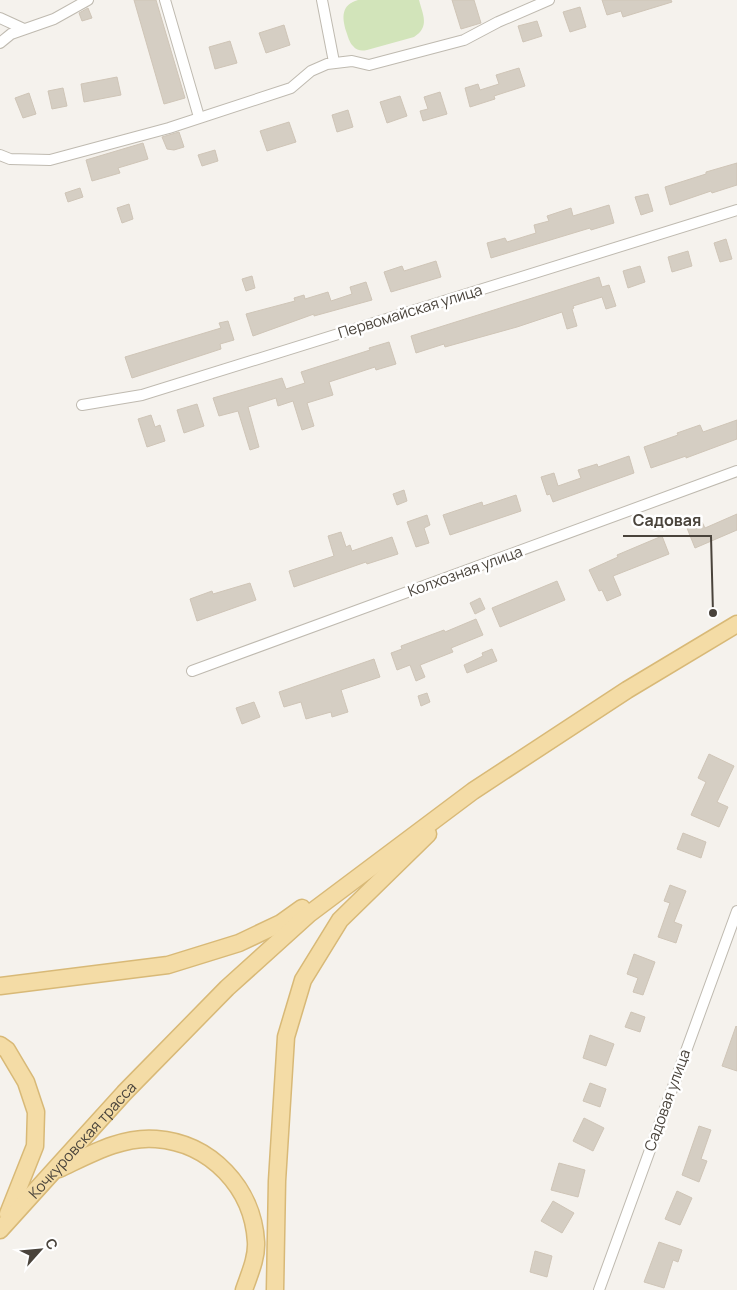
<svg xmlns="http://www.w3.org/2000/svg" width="737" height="1290" font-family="Manrope,sans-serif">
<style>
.green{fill:#d2e4ba}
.building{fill:#d5cec3;stroke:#cfc5b7}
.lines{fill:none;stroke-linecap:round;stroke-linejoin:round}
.minor-casing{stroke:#bfbab0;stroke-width:12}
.primary-casing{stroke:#d8b977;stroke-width:19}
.minor{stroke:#fff;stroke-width:10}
.primary{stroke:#f4dca6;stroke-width:16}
.labels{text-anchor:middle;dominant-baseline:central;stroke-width:5;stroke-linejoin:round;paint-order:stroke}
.street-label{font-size:15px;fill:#49433b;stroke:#fff}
.leader{fill:none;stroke:#49433b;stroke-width:2}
.callout-dot{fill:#49433b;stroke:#fff;stroke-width:2}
.callout-label{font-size:16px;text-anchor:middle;font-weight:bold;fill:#49433b;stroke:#fff;stroke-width:5;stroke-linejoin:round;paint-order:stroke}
</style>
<rect width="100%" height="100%" fill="#f5f2ed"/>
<path class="green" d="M358,0h61c4,15 11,27 -5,37l-47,13c-5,1 -10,1 -14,-4 -4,-4 -5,-10 -7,-15 -4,-14 -5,-26 12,-31z"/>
<path class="building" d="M134,0h22l29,98 -21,6z
M452,0h22l7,23 -20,6z
M602,0h69l1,2 -49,15 -2,-6 -14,4z
M580,7l6,20 -16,5 -7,-20z
M88,8l4,10 -10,3 -3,-8z
M537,21l5,15 -19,6 -5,-16z
M284,25l6,20 -24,8 -7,-20z
M230,41l7,22 -22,6 -6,-22z
M519,68l6,18 -31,10 1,3 -25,8 -5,-19 13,-4 2,6 19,-6 -3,-9z
M117,77l4,18 -37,7 -3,-18z
M63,88l4,18 -15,3 -4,-18z
M440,92l7,22 -24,7 -3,-10 8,-2 -4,-12z
M29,93l7,21 -13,4 -8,-20z
M400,96l7,20 -20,7 -7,-21z
M348,110l5,17 -16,5 -5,-17z
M289,122l7,20 -29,9 -7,-20z
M179,132l5,15 -10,3 -7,-1 -5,-12z
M143,143l5,16 -30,9 2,5 -28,8 -6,-21z
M215,150l3,11 -16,5 -4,-11z
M737,163v22l-25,8 -1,-2 -41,14 -5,-18 41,-13v-2z
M80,188l3,9 -15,5 -3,-9z
M648,194l5,17 -12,4 -6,-18z
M129,204l4,15 -11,4 -5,-15z
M609,205l5,18 -23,7 -1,-2 -99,30 -4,-15 18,-5 2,4 29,-9 -2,-8 15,-4 -2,-5 24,-8 2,8z
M726,239l6,20 -12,3 -6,-19z
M688,251l4,15 -20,6 -4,-15z
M436,261l5,16 -50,15 -7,-20 18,-6 2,5z
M640,266l5,16 -17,6 -5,-17z
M252,276l3,12 -9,3 -4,-12z
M599,277l3,10 7,-2 7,21 -10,3 -4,-12 -29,9 1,2 -2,1 5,17 -10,3 -5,-17 -45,15 -72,20 -1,-3 -28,9 -5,-17z
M366,282l6,18 -58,16v-2l-61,22 -7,-22 49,-13 -1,-3 10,-3 1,4 23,-7 3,9 21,-7 -2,-7z
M228,321l6,19 -14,4 1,5 -89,29 -7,-21 96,-29 -2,-5z
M389,342l7,22 -20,6 -1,-3 -46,15 4,13 -26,8 7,23 -12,4 -9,-29 -15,5 -2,-8 -28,9 11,40 -9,3 -12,-39 -19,5 -6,-18 69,-20 4,11 19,-6 -4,-11 69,-22 -1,-2z
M197,404l7,22 -20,7 -7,-23z
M151,415l4,12 5,-2 5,16 -18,6 -9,-28z
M737,420v19l-51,19v-2l-35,12 -7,-21 34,-12 -1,-2 23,-8 3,7z
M629,456l5,17 -81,29 -3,-8 -3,1 -6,-18 13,-4 4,13 23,-8 -3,-8 19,-6 1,3z
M404,490l3,11 -10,4 -4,-11z
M516,495l5,16 -71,24 -7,-20 39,-13 1,4z
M737,514v16l-42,18 -8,-20 15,-6 3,6z
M427,515l3,10 -6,3 5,15 -13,4 -9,-25z
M341,532l5,15 4,-2 2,6 40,-14 6,17 -31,10 -1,-2 -72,25 -5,-16 45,-15 -6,-20z
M662,536l7,18 -56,22 8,19 -14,6 -5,-11 -3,1 -10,-21 29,-13 -1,-2z
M557,581l8,19 -65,27 -8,-19z
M250,583l6,17 -59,21 -7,-22 22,-8 1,3z
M480,598l5,11 -10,5 -5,-11z
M476,619l7,16 -32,13 2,4 -33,13 5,12 -9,4 -6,-16 -13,5 -6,-17 11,-4 -1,-3 43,-16 1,2z
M492,649l5,12 -30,12 -3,-8 19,-9 -1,-3z
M374,659l6,18 -39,13 7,22 -16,5 -1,-5 -25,7 -5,-17 -17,5 -5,-15z
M427,693l3,9 -9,4 -3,-10z
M254,702l6,15 -18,7 -6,-16z
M709,754l25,12 -17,36 11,5 -9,20 -28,-12 15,-33 -8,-4z
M683,833l23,9 -5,16 -24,-9z
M670,885l16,6 -12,31 8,3 -6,18 -18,-6 12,-34 -6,-2z
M634,954l21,8 -12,33 -10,-3 5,-14 -11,-4z
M631,1012l14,5 -5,15 -15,-5z
M736,1026l1,1v44l-15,-5z
M590,1035l24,9 -8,22 -23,-8z
M590,1083l16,6 -6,18 -17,-6z
M584,1118l20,10 -11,23 -20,-10z
M699,1126l12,4 -10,29 6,2 -8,21 -17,-7z
M559,1163l26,7 -7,27 -27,-7z
M677,1191l15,7 -12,27 -15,-6z
M553,1201l21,12 -12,20 -21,-12z
M659,1242l23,8 -4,12 -5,-2 -9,28 -20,-6z
M535,1251l17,5 -5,21 -17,-5z"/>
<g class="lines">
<defs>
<path id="minor" d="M165,0l34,117
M322,0l12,62
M0,18l24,11
M0,43l11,-9 43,-15 34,-19
M0,155l10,4 40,1 119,-32 122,-40 20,-17 16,-7 25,-3 17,4 95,-25 34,-18 51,-22
M82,405l60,-10 595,-185
M192,671l545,-200
M599,1290l138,-379"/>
<g id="primary">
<path d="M0,986l168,-21 71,-22 42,-20 21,-15"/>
<path d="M0,1045l7,5 19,32 10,30 -1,34 -27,68"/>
<path d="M59,1169c30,-14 63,-33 97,-30 55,4 97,49 100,103 1,16 -7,33 -12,48"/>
<path id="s1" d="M0,1230l124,-137 103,-105 82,-74 164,-123 154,-101 110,-66"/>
<path d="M275,1290l2,-109 9,-144 17,-57 37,-60 88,-86"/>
</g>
</defs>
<use href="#minor" class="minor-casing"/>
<use href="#primary" class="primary-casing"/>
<use href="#minor" class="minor"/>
<use href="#primary" class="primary"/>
</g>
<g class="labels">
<g class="street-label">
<text transform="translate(410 311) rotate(-17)">Первомайская улица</text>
<text transform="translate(465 571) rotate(-20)">Колхозная улица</text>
<text transform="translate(667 1100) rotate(-70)">Садовая улица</text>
<text stroke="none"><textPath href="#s1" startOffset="122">Кочкуровская трасса</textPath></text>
</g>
</g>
<path class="leader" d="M713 613L711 536H623"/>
<circle class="callout-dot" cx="713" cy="613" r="5"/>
<g class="callout-label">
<text x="667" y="526">Садовая</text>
</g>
<g transform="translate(40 1250) rotate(63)" stroke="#ffffff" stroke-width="4" paint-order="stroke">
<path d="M0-4L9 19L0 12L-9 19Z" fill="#49433b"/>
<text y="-8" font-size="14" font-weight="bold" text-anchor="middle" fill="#49433b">С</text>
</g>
</svg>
